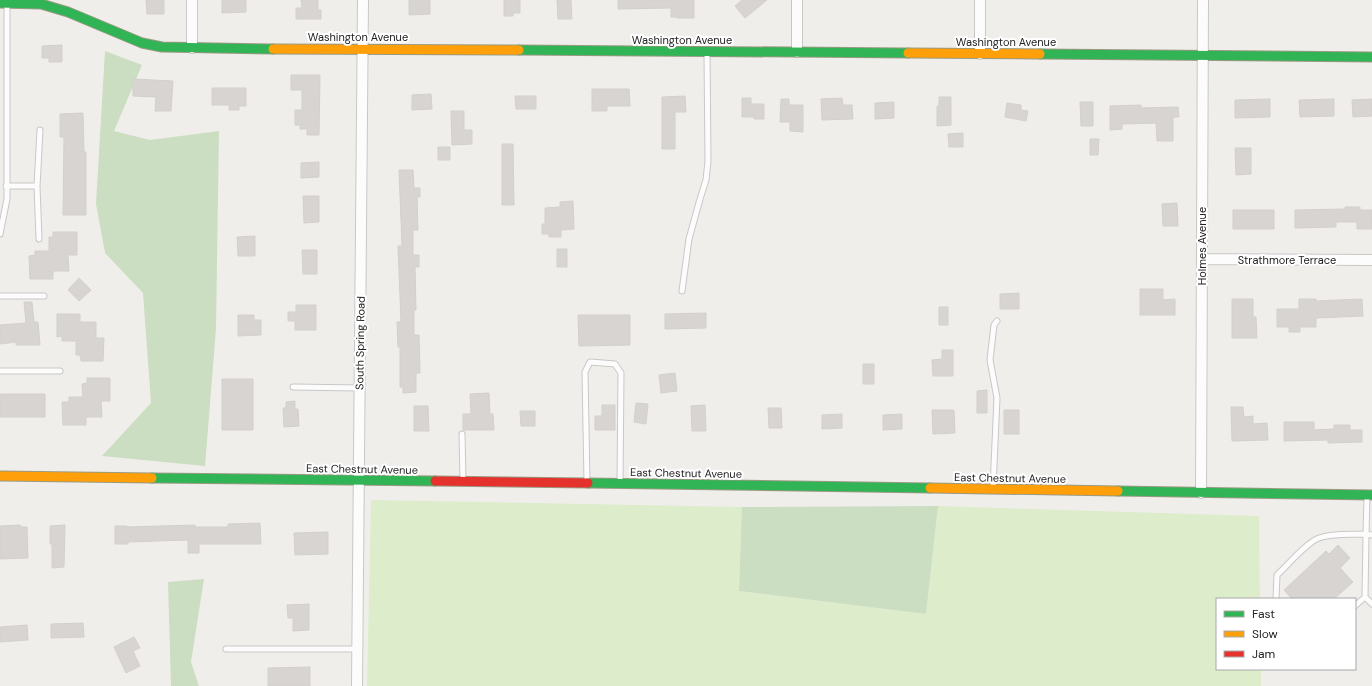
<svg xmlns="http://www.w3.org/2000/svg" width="1372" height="686" font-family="'DM Sans',sans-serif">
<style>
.grass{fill:#ddeccb}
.forest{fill:#cbdec1}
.building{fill:#d7d4d2;stroke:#d3d0cc}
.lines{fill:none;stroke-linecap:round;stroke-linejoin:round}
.lane-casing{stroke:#c9c8c7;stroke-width:7}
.street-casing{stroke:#c9c8c7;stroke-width:12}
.fast-casing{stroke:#999a82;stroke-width:11}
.slow-casing{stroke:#999a82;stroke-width:11}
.jam-casing{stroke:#999a82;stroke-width:11}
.lane{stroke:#fdfcfc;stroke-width:5}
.street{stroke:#fdfcfc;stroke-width:10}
.fast{stroke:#30b455;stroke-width:9}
.slow{stroke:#ff9f0a;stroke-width:9}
.jam{stroke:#e5322d;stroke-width:9}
.labels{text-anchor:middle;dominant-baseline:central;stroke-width:4;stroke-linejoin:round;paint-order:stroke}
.street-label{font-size:11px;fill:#222;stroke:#fff}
</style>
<rect width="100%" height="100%" fill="#f0eeeb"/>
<path class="grass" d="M371,500l371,7 -3,84 187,23 12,-108 321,10 1,83h-43v70h44v17h-894z"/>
<path class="forest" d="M105,51l37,14 -28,66 36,9 69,-9 -3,198 -11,137 -103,-10 49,-53 -8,-110 -38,-40 -9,-49z
M938,506l-12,108 -187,-23 3,-84z
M204,579l-13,83 8,24h-28l-3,-104z"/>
<path class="building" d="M146,0h18v14h-17z
M222,0h24v12l-24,1z
M301,0h17v10h3v9h-25v-11h6z
M409,0h21v14l-21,1z
M504,0h16v13h-7v3h-9z
M557,0h14l1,19h-14z
M618,0h76v18h-17v-1h-6v-9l-53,1z
M742,0h25l-22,18 -10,-12z
M62,45v17h-13v-4h-7v-12z
M291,75h29l-1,60h-12v-6h-7v-4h-5v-15h7v-20h-11z
M133,79l40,2 -2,30h-16l1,-14 -23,-1z
M212,88h34v18h-7v4h-10v-5h-17z
M592,89h37l1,17h-23v5h-15z
M431,94l1,15 -20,1v-15z
M515,96h21v13h-20z
M685,96l1,16h-11v37h-13v-52z
M939,97h12v28l-14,1v-20h2z
M742,98h9v6h13v15h-10v-2h-12z
M842,98l1,7h9l1,14 -31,1 -1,-21z
M781,99h8v6h14v27l-13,-1v-9h-10z
M1270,99v18l-35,1v-18z
M1334,99v17l-34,1 -1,-17z
M1372,99v17l-19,1 -1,-17z
M894,102v16l-19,1v-16z
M1080,102h13v24h-12z
M1007,103l14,2v5l7,1 -2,10 -21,-4z
M1141,105v3l37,-1 1,10h-6v24h-16l-1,-18 -34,1v5l-12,1v-24z
M451,111h13v19h8v14l-20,1z
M83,113l1,39h2v63h-23l1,-78h-4v-23z
M963,133v14h-14l-1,-13z
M1090,139h9l-1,16h-8z
M502,144h11l1,61h-12z
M438,147h12v13h-12z
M1235,148h16v26l-15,1z
M319,162v15l-18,1v-15z
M399,170h14l1,18h6v9h-3l1,33h-5v25h6v12h-4l1,43h-2v25h5l1,38h-4v19l-13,1v-6h-3v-40h-2l-1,-25h4l-3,-76h4z
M303,196h16v26l-15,1z
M573,201l1,28 -13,1v7h-12v-3h-7v-10h3v-16l15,-1v-5z
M1177,203l1,23h-15l-1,-22z
M1345,207h15v3h12v19h-15v-7h-21v5l-41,1v-18l50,-1z
M1233,210h41v19h-41z
M53,232h24v23h-9l1,16h-16v8h-23l-1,-23 6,-1v-4h14v-14h4z
M255,236v20h-17l-1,-19z
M557,249h10v18h-10z
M302,250h15v24h-14z
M79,278l12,12 -12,11 -11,-11z
M1140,289h23v11l12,-1v16h-35z
M1019,293v16h-19v-15z
M1232,299h21v18h3l1,21h-25z
M1299,299h17v2l46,-2 1,17 -47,2v9h-16v5h-11v-5h-12v-18h22z
M24,302h8l2,20h4l2,23h-24v-3l-16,2v-19l26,-2z
M296,305h20v25h-21v-9h-7v-9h8z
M939,307h9v18h-9z
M706,313v15l-41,1v-15z
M57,314h23v8h16v16h8l-1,23h-22l-1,-6h-4v-14h-14v-5l-5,1z
M238,315h16v5h7v15l-23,1z
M578,315h52v30l-51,1z
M942,350h11v26h-20l-1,-16 10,-1z
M863,364h11v20h-11z
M675,373l2,18 -16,2 -2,-18z
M87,378h23v23h-9l1,16h-16v8h-23l-1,-23h7v-5h14l-1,-13 5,-1z
M222,379h31v51h-31z
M987,390v23h-10v-22z
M489,393l1,21h3l1,16h-31v-16h8l-1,-20z
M0,394h45v23h-45z
M295,401v8h3l1,17 -15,1 -1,-19h3v-6z
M636,403l12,1 -2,20 -12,-2z
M602,405h13v25h-20v-14h7z
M705,405l1,26h-14l-1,-25z
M414,406h14l1,25h-15z
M1231,407h12l1,10 9,-1v8l14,-1 1,17 -36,1z
M768,408h13l1,20h-13z
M932,410h22l1,23 -22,1z
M1004,410h15v24h-15z
M520,411h15v15h-14z
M842,414v14l-20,1v-14z
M902,414v15l-19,1v-15z
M1284,422h30v8l20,-1v-4h16v5h12v12l-34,1v-3l-44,1z
M260,523l1,21h-62v9h-11v-13l-60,2v2h-13v-18h12v1l68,-2v2h33v-3z
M20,525l1,2h6l1,31 -28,1v-33z
M65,525l-1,42 -12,1v-24h-2v-18z
M328,532v22l-33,1 -1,-22z
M1338,545l12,13 -10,10 13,14 -19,17h-42l-8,-9 42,-39 3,3z
M309,604v26l-16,1v-13h-5l-1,-13z
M83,623l1,14 -33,1v-14z
M27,625l1,15 -28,2v-15z
M134,637l6,11 -7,3 7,15 -14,7 -12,-26z
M310,667v19h-42v-18z"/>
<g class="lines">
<defs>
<path id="lane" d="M6,186h31l2,53
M37,186l3,-56
M0,234l7,-35v-195
M682,291l7,-52 11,-40 6,-19 2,-19 -1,-108
M0,296h44
M0,371h60
M293,387l67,1
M462,434l1,46
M587,483l-2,-111 5,-10 25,2 6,9 -1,110
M993,488l4,-90 -7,-38 4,-35 3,-4
M1367,496l-1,38 6,1
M1365,597l7,7
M1276,599l1,-24c10,-9 30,-33 42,-37 14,-5 32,-3 47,-4l-1,63 -10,9
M226,649h131"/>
<path id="street" d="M980,0v54
M192,48v-48
M797,52v-52
M1202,259l170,1
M1201,493l2,-493
M357,686l6,-686"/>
<path id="fast" d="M0,3l41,1 27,8 74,31 20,4 111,2
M519,50l389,3
M1040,54l332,3
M152,478l283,3
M588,483l342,5
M1118,491l254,4"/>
<path id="slow" d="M273,49l246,1
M908,53l132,1
M0,476l152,2
M930,488l188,3"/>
<path id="jam" d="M435,481l153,2"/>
</defs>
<use href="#lane" class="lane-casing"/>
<use href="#street" class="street-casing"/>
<use href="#fast" class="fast-casing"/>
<use href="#slow" class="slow-casing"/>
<use href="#jam" class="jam-casing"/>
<use href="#lane" class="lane"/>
<use href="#street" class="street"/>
<use href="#fast" class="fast"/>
<use href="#slow" class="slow"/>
<use href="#jam" class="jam"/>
</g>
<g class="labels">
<g class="street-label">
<text x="358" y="37">Washington Avenue</text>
<text x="682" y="40">Washington Avenue</text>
<text x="1006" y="42">Washington Avenue</text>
<text transform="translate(1202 246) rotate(-90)">Holmes Avenue</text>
<text x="1287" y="260">Strathmore Terrace</text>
<text transform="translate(360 343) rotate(-89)">South Spring Road</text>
<text transform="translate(362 469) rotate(1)">East Chestnut Avenue</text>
<text transform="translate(686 473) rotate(1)">East Chestnut Avenue</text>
<text transform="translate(1010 478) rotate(1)">East Chestnut Avenue</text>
</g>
</g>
<rect x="1216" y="598" width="140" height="72" fill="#ffffff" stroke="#a7a7a7"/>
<rect x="1224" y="611" width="20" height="6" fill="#30b455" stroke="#a7a7a7"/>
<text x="1252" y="618" font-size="12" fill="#222222">Fast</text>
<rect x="1224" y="631" width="20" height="6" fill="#ff9f0a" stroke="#a7a7a7"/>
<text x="1252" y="638" font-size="12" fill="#222222">Slow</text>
<rect x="1224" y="651" width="20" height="6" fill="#e5322d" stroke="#a7a7a7"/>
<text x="1252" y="658" font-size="12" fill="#222222">Jam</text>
</svg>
